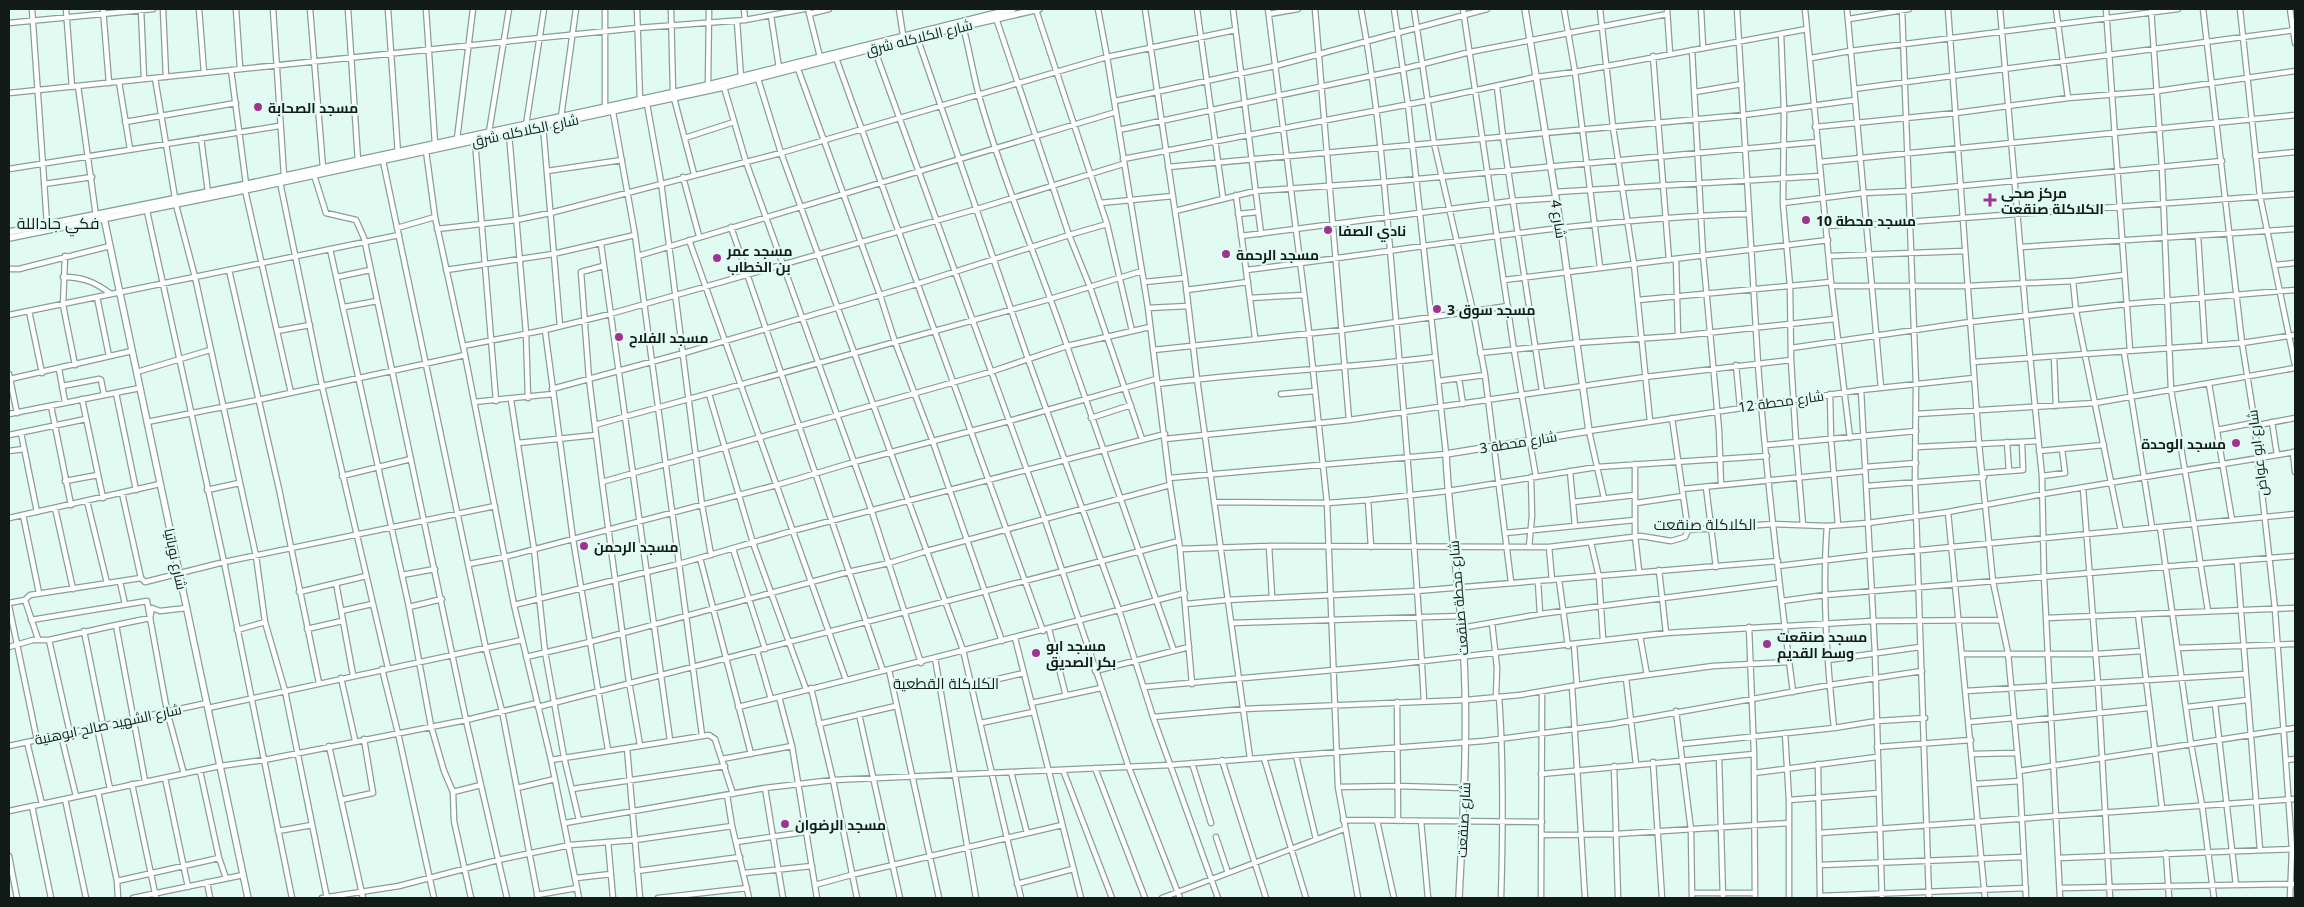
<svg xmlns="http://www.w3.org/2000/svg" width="2304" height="907" font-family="'Noto Sans',Cairo,sans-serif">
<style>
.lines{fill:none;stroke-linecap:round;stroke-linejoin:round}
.minor-casing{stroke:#889f98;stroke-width:7}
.tertiary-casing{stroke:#889f98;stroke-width:8}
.minor{stroke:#fff;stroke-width:4.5}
.tertiary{stroke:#fff;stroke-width:5.5}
.poi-dot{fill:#9f3394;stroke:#e1fbf3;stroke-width:2}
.labels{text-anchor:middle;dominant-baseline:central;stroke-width:4.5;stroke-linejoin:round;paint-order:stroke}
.street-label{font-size:14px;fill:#121b18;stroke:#e1fbf3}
.poi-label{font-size:14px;font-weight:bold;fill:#121b18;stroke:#e1fbf3;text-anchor:start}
.neighbourhood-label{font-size:15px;fill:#121b18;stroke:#e1fbf3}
.quarter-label{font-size:16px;fill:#121b18;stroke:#e1fbf3}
</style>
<rect width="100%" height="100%" fill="#e1fbf3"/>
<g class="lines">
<defs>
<path id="minor" d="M32,9l15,215
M66,9l6,78
M103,9l6,74
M141,9l3,70
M163,9l3,68
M199,9l5,64
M236,9l4,59
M273,9l11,167
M310,9l13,159
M348,9l10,152
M388,9l10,145
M426,9l9,135
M637,9l3,91
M671,9l2,84
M744,9l1,11
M808,9l12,48
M899,9l4,26
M1098,9l9,48 41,251 22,177 10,64 12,135
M1145,9l40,269 12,101 53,379
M1197,9l26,189
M1233,9l28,225
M1268,9l41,323 18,171 11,284 20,111
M1315,9l34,411
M1361,9c19,103 26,207 35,311 11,127 21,254 28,381
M1414,9l20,134 39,168 12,64 26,207
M1463,9l51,341 22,127
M1564,9l11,63 25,195
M1600,9l13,118 21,137 16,157
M1667,9l3,45
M1701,9l2,39
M1737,9c8,118 13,237 21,355 8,110 21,219 35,328
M1805,9l26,273 19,156
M1847,9l34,379
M1902,9l14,375 -1,98 14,416
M1948,9l31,435 14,138 15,71 12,128 6,117
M2000,9l26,307 16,160 2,101 16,321
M2056,9l12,89
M2106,9l24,342
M2151,9l11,158 9,223 23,133 14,88
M2203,9l39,334 11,69 22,197 17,240 -2,49
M2240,9l20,187 35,169
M2290,9l5,34
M1036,10l71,214 25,107
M809,14l20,-5
M1269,14l29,-5
M771,16l8,52
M996,18l73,217 21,52 52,152
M1849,19l60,-10
M737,21l4,57
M9,23l144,-14
M963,26c6,23 10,47 16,70 24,85 60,167 88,250 35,102 72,203 107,305
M1781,34l3,76 -1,93 7,83 1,74 5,82 7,83
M917,37l111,322 91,251 34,107 65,181
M874,48l171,472 83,245 52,133
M1692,50l11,205 16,175 2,55
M1653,56l16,204
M836,58l207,573
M1811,58l39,-7 328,-42
M798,69l82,226 15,47 38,100 69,199
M231,70l15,114
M155,78l20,120
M758,79l23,74 182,497 58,248
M119,82l11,67
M708,85l1,-76
M78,86l18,130
M724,87l22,75 126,350 49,151
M1497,87l6,50 39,254
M1854,89l441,-59
M1695,92l47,-8
M9,93l628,-65 108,-8 59,-11
M674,98l20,76
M1115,101l160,-35 212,-57
M647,104l14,78 41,323 9,50
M605,108v-99
M613,112l22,123 67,500
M561,117l15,-108
M125,122l111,-19
M526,125l18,-116
M543,126l17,200
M1815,127l141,-14 112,-15 89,-7 138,-20
M1119,130l284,-61 67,-17 197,-38
M489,132l20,-123
M509,134l17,199 2,65
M201,138l7,54
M685,138l49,-16
M457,139l16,-130
M475,141l21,260
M426,151l9,66 30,138 49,250 37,155 28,138
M2255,156l40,-4
M1123,159l303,-58 110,-24 39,-5 232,-43
M383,161l103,488 16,62 36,187
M1820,162l475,-47
M1168,167l576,-52 111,-15
M9,169l270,-43
M547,171l75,-11
M314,175l12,38 30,7 8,18 102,482 41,178
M683,177l16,59
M280,182l42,204 66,282
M44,184l48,-7
M245,190l46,203
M1555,192l266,-16
M1236,195l19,142
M1100,203l73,-7
M1783,203l80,-10 45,-2 314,-30
M176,205l19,72 61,279 9,66 20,69 42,207
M147,211l77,351 68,336
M1175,211l80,-20 130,-9 432,-40
M1238,214l20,-2
M1858,224l8,1 429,-31
M1827,226l28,-2
M731,227l152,444
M397,228l38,-11
M437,229l79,-9 34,-7 231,-60 326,-96 128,-27
M1241,236l271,-35 44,-3
M2198,236l7,110
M689,240l157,440
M601,244l69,496
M2021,247l274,-18
M330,249l79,358 22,119 13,45 9,21 1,29 17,77
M65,256l-2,49 12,60
M638,256l478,-144
M1830,256l134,-5
M1676,259l2,77
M2275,265l20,-2
M603,266l-22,6 8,107 13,103 27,200 11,63
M9,269h10l91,-23
M229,270l50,219 40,194
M446,270l107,-16 82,-19
M1246,270c167,-20 334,-52 503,-56
M63,277c20,0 32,5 48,17
M337,277l33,-7
M1504,280l324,-40
M2073,281l3,30 45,220
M1144,282l41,-4
M1832,286h135l106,-5 51,-6
M1186,290l62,-8
M97,297l12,59
M1250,298l53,-3
M1638,300l193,-18
M344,307l33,-6
M1148,308l40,-2
M29,311l13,62
M9,315l390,-80
M545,330l28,209 35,211
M277,331l33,-6
M463,346l82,-16 65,-16 367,-105 146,-45
M1791,348l179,-26 157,-18 168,-14
M1153,350l189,-20 166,-24
M2124,352l28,175
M1480,353l96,-10 102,-7 157,-17
M2054,357l2,49
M1973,362l269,-19 53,-8
M1736,365l4,42
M59,369l6,33
M137,372l73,-22
M9,374l8,39
M10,379l122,-28
M1459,379l4,25
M1438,381l47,-6
M1157,384c93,-12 186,-15 278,-27
M2209,384l23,136
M62,386l37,-7 2,1 3,15
M552,389l132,-36 233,-69 152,-49 38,-11
M1861,390l14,263 7,245
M116,393l20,97
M709,394l44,149 53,146
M1281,394l34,-3
M1830,394l1,45 7,86
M82,399l21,99
M511,400l23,149 11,103 19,105 15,63
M474,402l79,-8
M51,406l20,99
M9,414l131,-26
M1916,414l179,-11 200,-35
M1091,418l40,-13
M147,422l111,-22 207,-45
M2272,422l5,33
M595,425l455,-126 92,-28
M2253,426l42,-8
M2217,430l36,-7
M21,433l16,79
M9,435l77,-16
M1165,439l184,-19 296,-43 146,-17
M2007,442l2,29
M518,443l78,-8
M1766,445l150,-14
M1916,447l122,-6
M9,451l15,-2
M2039,451l65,-6
M2293,452l2,20
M1635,464v72l4,35
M1865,467l51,-4
M1570,471l5,55
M1983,473l40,-3 -1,-28
M342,476l69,-17
M2042,476l23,-3 -3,-24
M1169,478l277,-24 -38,-350 -14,-95
M65,481l33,-6
M602,482l388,-110 77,-26 83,-19
M1866,486l118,-9
M1706,487l10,80
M2083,488l15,196 12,214
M1682,489l183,-18
M207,490l32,-7
M122,493l19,85 4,4 79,-20 271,-56
M1604,498l-15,-67 272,-41 113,-12
M1368,500l3,47
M87,501l20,82
M1214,502l113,1 41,-3 80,-9 149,-24 170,-11
M1573,502l62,-7
M1636,503l47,-7
M55,508l18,81
M1948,512l37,386
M23,515l16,78
M9,518l151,-34
M1827,526c-5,67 0,135 7,202
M2160,527l31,217 11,61 12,93
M1688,530l85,-6 54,2 41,-3 80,-11 95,-18 252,-42
M1505,533l130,-13
M1591,543l8,34 4,62
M1269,546l3,51
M1529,547l3,-31 -1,-39
M1549,547l3,33
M733,549l32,100
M1180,549l89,-3 280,1 92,-11 30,5 14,-4 3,-7 -16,-112
M700,558l51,196
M2237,561l23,289
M469,564l36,-7 272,-72 77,-23 155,-41 147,-42
M1778,566l91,-11 426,-41
M1659,570l7,63
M402,575l33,-6
M1559,580l9,66
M1538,581l2,33
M120,582l5,22
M336,583l17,92
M299,592l67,-16
M25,600l13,39
M1782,601l43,-6 470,-39
M9,603l16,-3 5,-5 111,-17
M1186,604l41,-4 189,-9 362,-30
M514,605l165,-41 113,-33 373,-97
M9,606l28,134
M409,607l33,-8
M341,611l31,-7
M2138,614l24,194
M2046,618l249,-10
M31,620l116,-19 20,110 17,63
M1231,623l230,-7
M1492,623l5,45 -1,29
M1749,627l5,127 1,144
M1461,628l79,-14 239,-31
M307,629l35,-8
M1049,629l17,67
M237,630l28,-8
M84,631l19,94
M1640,636l7,39
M1015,638l66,260
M49,640l21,93
M1574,645l3,40
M9,647l24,-7h16l67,-15
M2177,648l118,-4
M757,651l14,48
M1962,654h134l46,-3
M526,657l64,-15 258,-70 41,-9 38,-12 243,-66
M935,658l41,240
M1828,660l92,-13
M382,669l16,64 36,165
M889,670l50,228
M1095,671l94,-24
M341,678l14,62
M1626,678l10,86
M972,685l52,-12
M1572,686l13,212
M1144,687l245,-22 277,-32 206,-12 129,-1
M811,688l22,92 24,118
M1966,691l280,-17
M779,697l13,49 25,152
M1499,697c5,67 4,134 2,201
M1397,702l1,119
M1031,703l70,-15
M2215,704l21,181
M538,707l641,-166
M738,707c149,-36 298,-76 447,-114
M2187,707l60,-7
M208,708l314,-68
M1676,711l15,119 1,68
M859,714l41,184
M1153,717l91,-8 222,-9 54,-5 82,-14 111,-15 76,-4
M1969,722l44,-4
M2014,722l134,-14
M981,723l52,-11
M819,724l77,-18
M97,727l13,62
M1785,733l4,67v98
M61,735l15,61
M27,742l15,62
M1682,744l152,-16 43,-7 48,-3
M9,746l198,-43
M329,746l34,152
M1877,747l94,-7
M627,748l13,150
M1972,754l44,-1
M1296,756l20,83
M1264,758l42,140
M1719,758l4,140
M722,759l70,-13
M551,760l158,-25 6,4 18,55
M1222,760l44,138
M2287,760l8,-1
M1653,762l9,136
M1192,763l19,60
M1818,764l2,134
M1614,766l4,132
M1095,768l50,130
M1063,770l49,128
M200,771l19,87 7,20
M2019,771l276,-43
M1011,772l16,61
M1754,773l123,-16
M1541,774l213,-20
M165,778l23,109
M145,781l-29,-156 34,-7 2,-10 8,3 27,-3
M132,784l24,114
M1974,784l46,-3
M1338,787l60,-1 67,2
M517,788l38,-9
M765,788l18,110
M572,789l153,-23
M98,792l19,89 1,17
M453,792l28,-7
M727,795l5,31 17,72
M65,799l21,99
M341,800l32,-7 -9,-54
M1789,800l90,-7
M32,806l19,92
M9,811l211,-45 44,-6 202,-40 71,-17
M1343,820l199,2
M1377,821l17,77
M1421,821l7,77
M565,823l200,-35 68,-8 337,-15 314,-24 128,-17 218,-39 92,-14
M278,831l34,-6
M1819,833l476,-34
M1542,835l74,-1 173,-11
M1216,837l12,36
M608,842l5,56
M736,842l69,-10
M2166,853l3,45
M9,856l8,42
M2058,858l236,-9
M1820,865l202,-8
M637,871l103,-14
M744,873l68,-7
M576,878l35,-4
M117,881l102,-23
M207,882l3,16
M1017,884l56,-15
M815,885l36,-10 211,-50
M2060,888l235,-4
M1692,893h63
M537,895l40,-7
M1820,896l206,-8
M133,898l110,-23
M322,898l77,-12 99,-26 72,-15 65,-5 97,-14
M658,898l89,-10
M1162,898l182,-69
M1541,898l1,-206"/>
<path id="tertiary" d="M104,218l144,680
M9,232l248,-50 451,-97 305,-76
M9,238l236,-48 479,-103 193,-50 122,-28
M1459,898c4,-80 9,-159 5,-239 -4,-69 -15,-137 -18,-205l143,-23 -28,-202 -36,-220"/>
</defs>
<use href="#minor" class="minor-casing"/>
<use href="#tertiary" class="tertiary-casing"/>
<use href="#minor" class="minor"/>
<use href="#tertiary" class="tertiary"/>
</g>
<g class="poi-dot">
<circle cx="258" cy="107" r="5"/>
<path d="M1987.5 192.5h5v5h5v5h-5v5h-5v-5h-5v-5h5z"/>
<circle cx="1806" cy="220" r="5"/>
<circle cx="1328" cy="230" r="5"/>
<circle cx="1226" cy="254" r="5"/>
<circle cx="717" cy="258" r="5"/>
<circle cx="1437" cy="309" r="5"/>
<circle cx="619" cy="337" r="5"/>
<circle cx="2236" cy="443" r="5"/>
<circle cx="584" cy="546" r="5"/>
<circle cx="1767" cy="644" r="5"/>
<circle cx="1036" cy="653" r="5"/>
<circle cx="785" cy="824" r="5"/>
</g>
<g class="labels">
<g class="street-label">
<text transform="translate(919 37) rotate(-14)">شارع الكلاكله شرق</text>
<text transform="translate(525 130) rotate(-12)">شارع الكلاكله شرق</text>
<text transform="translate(1559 219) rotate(82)">شارع 4</text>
<text transform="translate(1781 401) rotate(-8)">شارع محطة 12</text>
<text transform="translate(1518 442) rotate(-9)">شارع محطة 3</text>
<text transform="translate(2257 453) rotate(-97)">شارع ابو عواض</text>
<text transform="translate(176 559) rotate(78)">شارع نوباتيا</text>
<text transform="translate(1458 598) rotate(-95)">شارع محطة صنقعت</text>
<text transform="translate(108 724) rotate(-12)">شارع الشهيد صالح ابوهنية</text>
<text transform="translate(1463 820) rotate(-87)">شارع صنقعت</text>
</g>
<g class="poi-label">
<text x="268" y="107">مسجد الصحابة</text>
<text x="2001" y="192">مركز صحي<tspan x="2001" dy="16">الكلاكلة صنقعت</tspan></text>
<text x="1816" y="220">مسجد محطة 10</text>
<text x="1338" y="230">نادي الصفا</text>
<text x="727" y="250">مسجد عمر<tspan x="727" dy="16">بن الخطاب</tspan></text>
<text x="1236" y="254">مسجد الرحمة</text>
<text x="1447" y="309">مسجد سوق 3</text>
<text x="629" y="337">مسجد الفلاح</text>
<text x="2226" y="443" text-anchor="end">مسجد الوحدة</text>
<text x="594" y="546">مسجد الرحمن</text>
<text x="1777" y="636">مسجد صنقعت<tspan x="1777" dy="16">وسط القديم</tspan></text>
<text x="1046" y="645">مسجد ابو<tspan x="1046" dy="16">بكر الصديق</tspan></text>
<text x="795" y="824">مسجد الرضوان</text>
</g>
<g class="neighbourhood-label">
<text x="1705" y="524">الكلاكلة صنقعت</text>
<text x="946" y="683">الكلاكلة القطعية</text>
</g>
<g class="quarter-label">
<text x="58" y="223">فكي جاداللة</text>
</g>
</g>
<rect width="2304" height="907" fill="none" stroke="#121b18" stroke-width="20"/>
</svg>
